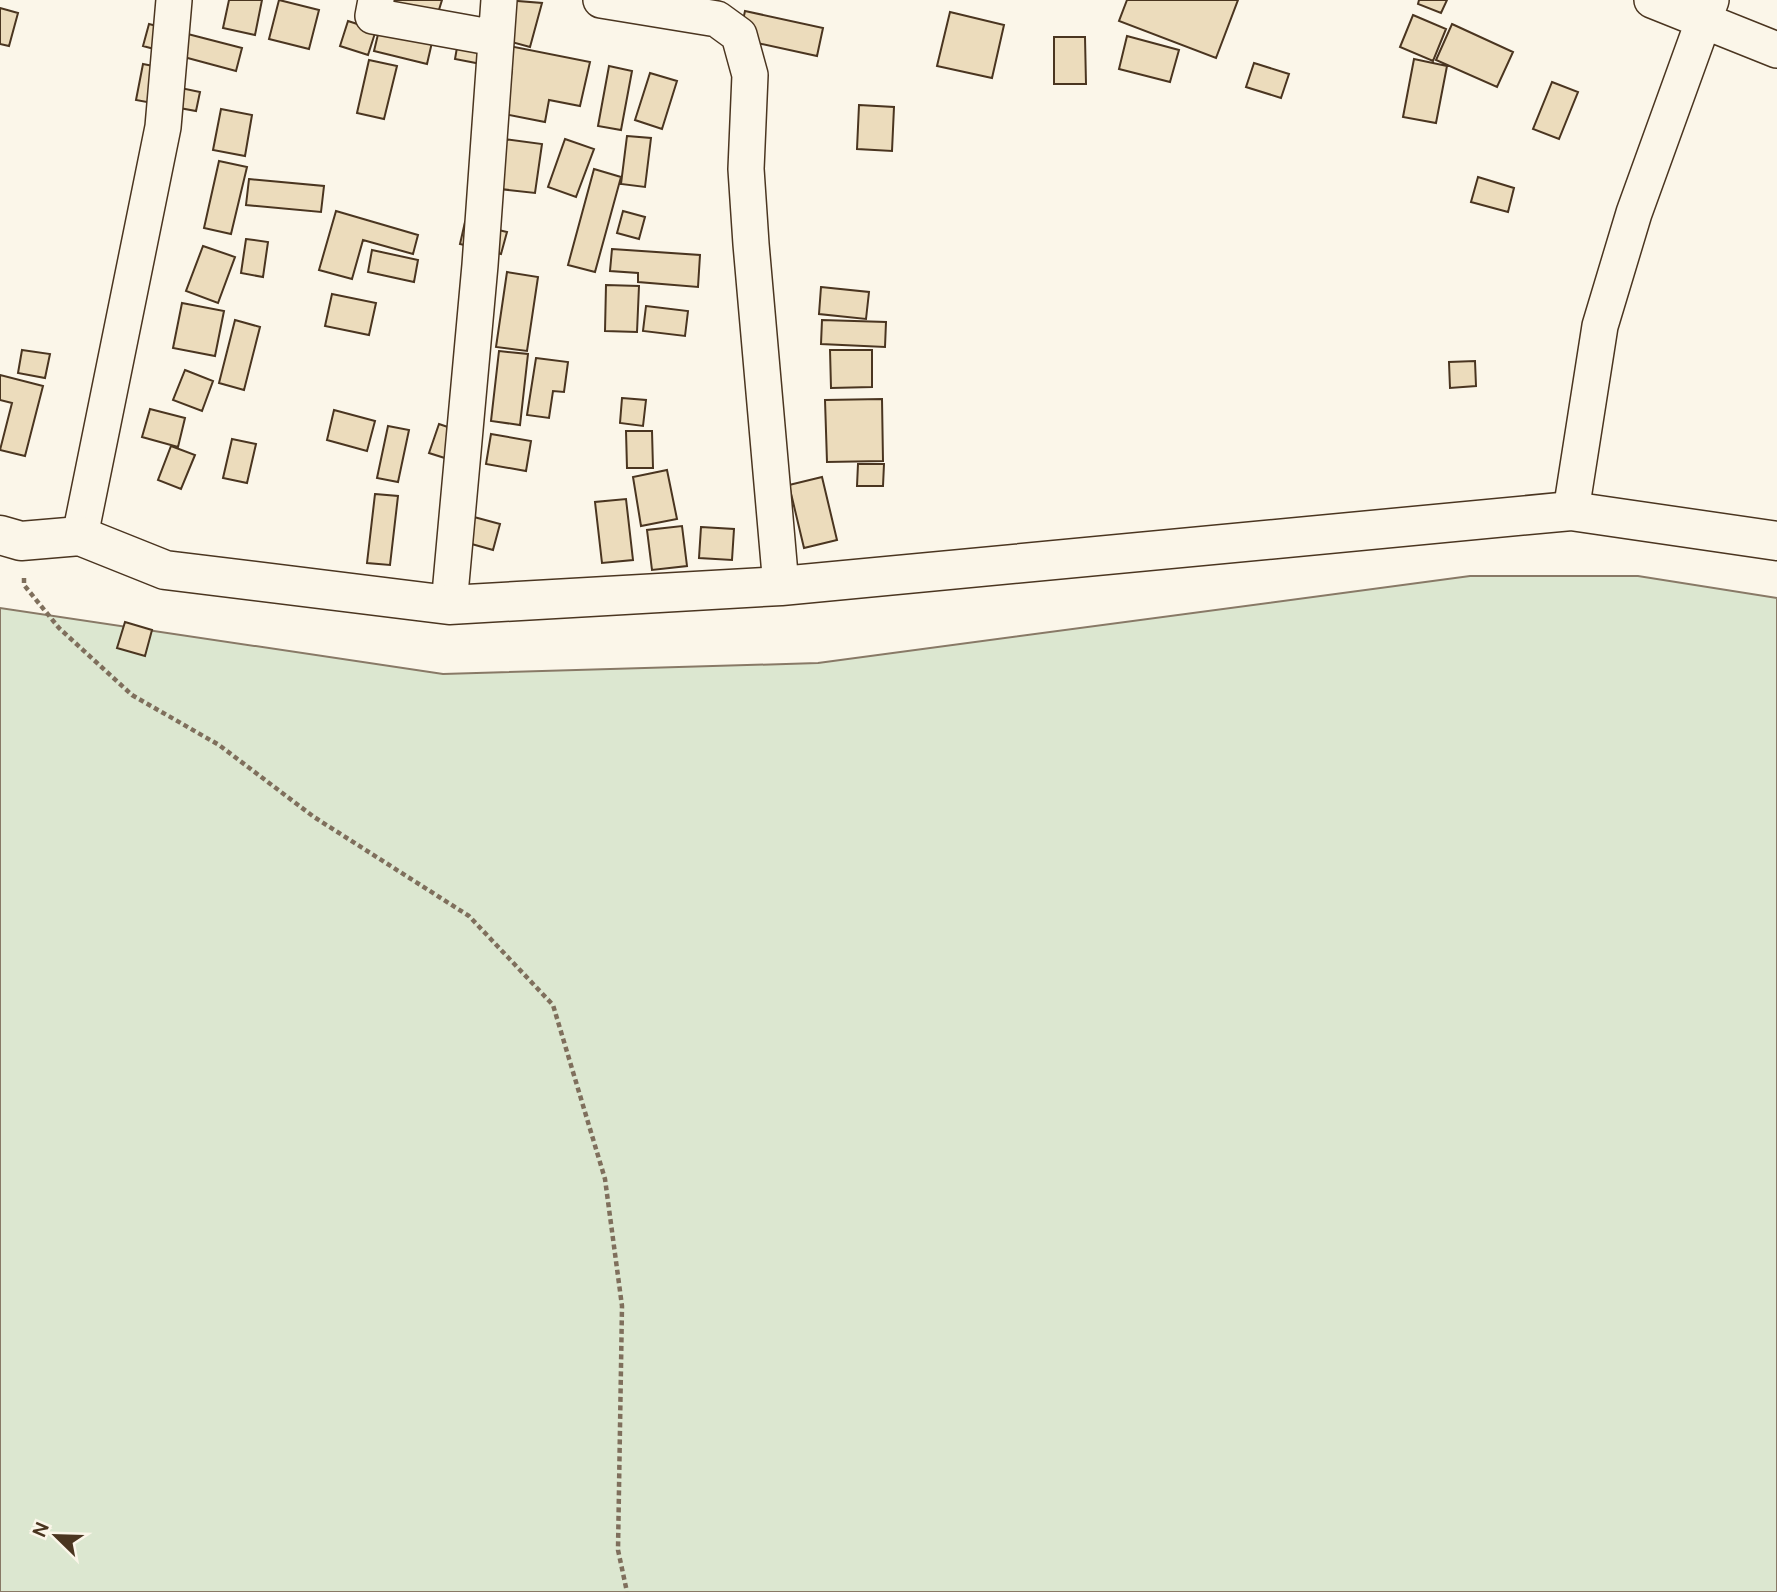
<svg xmlns="http://www.w3.org/2000/svg" width="1777" height="1592" font-family="'DM Sans',sans-serif">
<style>
.green{fill:#dce7d0;stroke:#887966;stroke-width:2}
.building{fill:#ecdcbc;stroke:#4a3520;stroke-width:2}
.lines{fill:none;stroke-linecap:round;stroke-linejoin:round}
.minor-casing{stroke:#4a3520;stroke-width:38}
.tertiary-casing{stroke:#4a3520;stroke-width:41}
.path{stroke:#7f6f5c;stroke-width:4.5;stroke-dasharray:5 3.5;stroke-linecap:butt}
.minor{stroke:#fbf6e9;stroke-width:35}
.tertiary{stroke:#fbf6e9;stroke-width:38}
</style>
<rect width="100%" height="100%" fill="#fbf6e9"/>
<path class="green" d="M1470,576h168l139,22v994h-1777v-984l443,66 375,-11z"/>
<path class="building" d="M229,0h33l-7,35 -32,-7z
M279,0l40,10 -10,39 -40,-10z
M394,0h48l-8,26 -44,-13z
M506,0l36,3 -12,44 -33,-9z
M1127,0h111l-22,58 -97,-37z
M1419,0h28l-6,13 -23,-9z
M0,8l18,5 -9,33 -9,-2z
M745,11l78,17 -6,28 -78,-17z
M950,12l54,13 -12,53 -55,-12z
M1413,15l33,14 -13,32 -33,-14z
M348,21l28,9 -8,25 -28,-9z
M149,24l93,24 -6,23 -93,-25z
M1452,24l61,28 -16,35 -61,-27z
M380,26l53,12 -6,26 -53,-13z
M459,36l131,26 -10,44 -31,-6 -4,22 -41,-8 8,-44 -57,-11z
M1127,36l52,14 -9,32 -51,-13z
M1054,37h31l1,47h-32z
M1414,59l33,7 -11,57 -33,-6z
M369,60l28,6 -13,53 -27,-6z
M1254,63l35,11 -8,24 -35,-11z
M143,64l31,6 -3,16 29,6 -4,19 -60,-11z
M609,66l23,5 -11,59 -23,-4z
M650,73l27,8 -15,48 -27,-9z
M1552,82l26,10 -19,47 -26,-10z
M859,105l35,2 -2,44 -35,-2z
M221,109l31,6 -7,41 -32,-6z
M480,136l62,8 -7,49 -61,-7z
M627,136l24,2 -6,49 -24,-3z
M565,139l29,10 -18,48 -28,-10z
M219,161l28,6 -16,67 -27,-6z
M594,169l27,8 -26,95 -27,-7z
M1478,177l36,11 -6,24 -37,-10z
M249,179l75,7 -3,26 -75,-7z
M336,211l82,24 -5,19 -50,-14 -11,39 -33,-9z
M623,211l22,6 -6,22 -22,-6z
M465,222l42,10 -6,22 -41,-10z
M246,239l22,3 -5,35 -22,-4z
M203,246l32,11 -17,46 -32,-12z
M612,249l88,6 -2,32 -60,-5v-9l-28,-2z
M372,250l46,10 -4,22 -46,-10z
M507,272l31,5 -11,74 -31,-4z
M606,285l33,1 -2,46 -32,-1z
M821,287l48,5 -3,27 -47,-5z
M332,294l44,9 -7,32 -44,-9z
M182,303l42,8 -9,45 -42,-8z
M646,306l42,5 -3,25 -42,-5z
M235,320l25,7 -16,63 -25,-7z
M822,320l64,2 -1,25 -64,-3z
M22,350l28,4 -5,24 -27,-5z
M830,350h42v37l-41,1z
M499,351l29,3 -8,71 -29,-4z
M536,358l32,4 -4,30 -11,-1 -4,27 -22,-3z
M1475,361l1,25 -26,2 -1,-26z
M185,370l28,11 -11,30 -29,-11z
M0,375l43,11 -18,70 -25,-6 12,-47 -12,-3z
M622,398l24,2 -3,26 -23,-3z
M882,399l1,62 -56,1 -2,-62z
M150,409l35,9 -7,29 -36,-10z
M334,410l41,11 -8,30 -40,-11z
M439,424l41,14 -10,28 -41,-13z
M388,426l21,4 -11,52 -21,-4z
M626,431h26l1,37h-26z
M491,434l40,7 -5,30 -40,-7z
M232,439l24,5 -9,39 -24,-5z
M171,446l24,9 -14,34 -23,-9z
M858,464h26l-1,22h-26z
M667,470l10,49 -36,7 -8,-49z
M822,477l15,63 -33,8 -15,-63z
M375,494l23,2 -8,69 -23,-2z
M626,499l7,61 -31,3 -7,-61z
M474,517l26,7 -7,26 -25,-7z
M682,526l5,40 -35,4 -5,-40z
M701,527l33,2 -2,31 -33,-2z
M125,622l27,8 -7,26 -28,-8z"/>
<g class="lines">
<defs>
<path id="minor" d="M376,0l-3,16 122,22
M601,0l116,19 22,16 11,40 -4,94 5,75 30,342
M1652,0l125,50
M1571,511l29,-185 34,-113 77,-213
M80,536l83,-409 11,-127
M449,605l31,-340 19,-265"/>
<path id="tertiary" d="M0,535l21,6 59,-5 85,34 284,35 332,-19 790,-75 206,30"/>
</defs>
<use href="#minor" class="minor-casing"/>
<use href="#tertiary" class="tertiary-casing"/>
<path class="path" d="M24,578v7l35,43 73,67 87,50 95,72 155,99 84,89 52,174 17,127 -4,244 9,42"/>
<use href="#minor" class="minor"/>
<use href="#tertiary" class="tertiary"/>
</g>
<g transform="translate(56 1536) rotate(293)" stroke="#fbf6e9" stroke-width="5" paint-order="stroke">
<path d="M0-5L12 26L0 18L-12 26Z" fill="#4a3520"/>
<text y="-10" font-size="19" font-weight="bold" text-anchor="middle" fill="#4a3520">N</text>
</g>
</svg>
